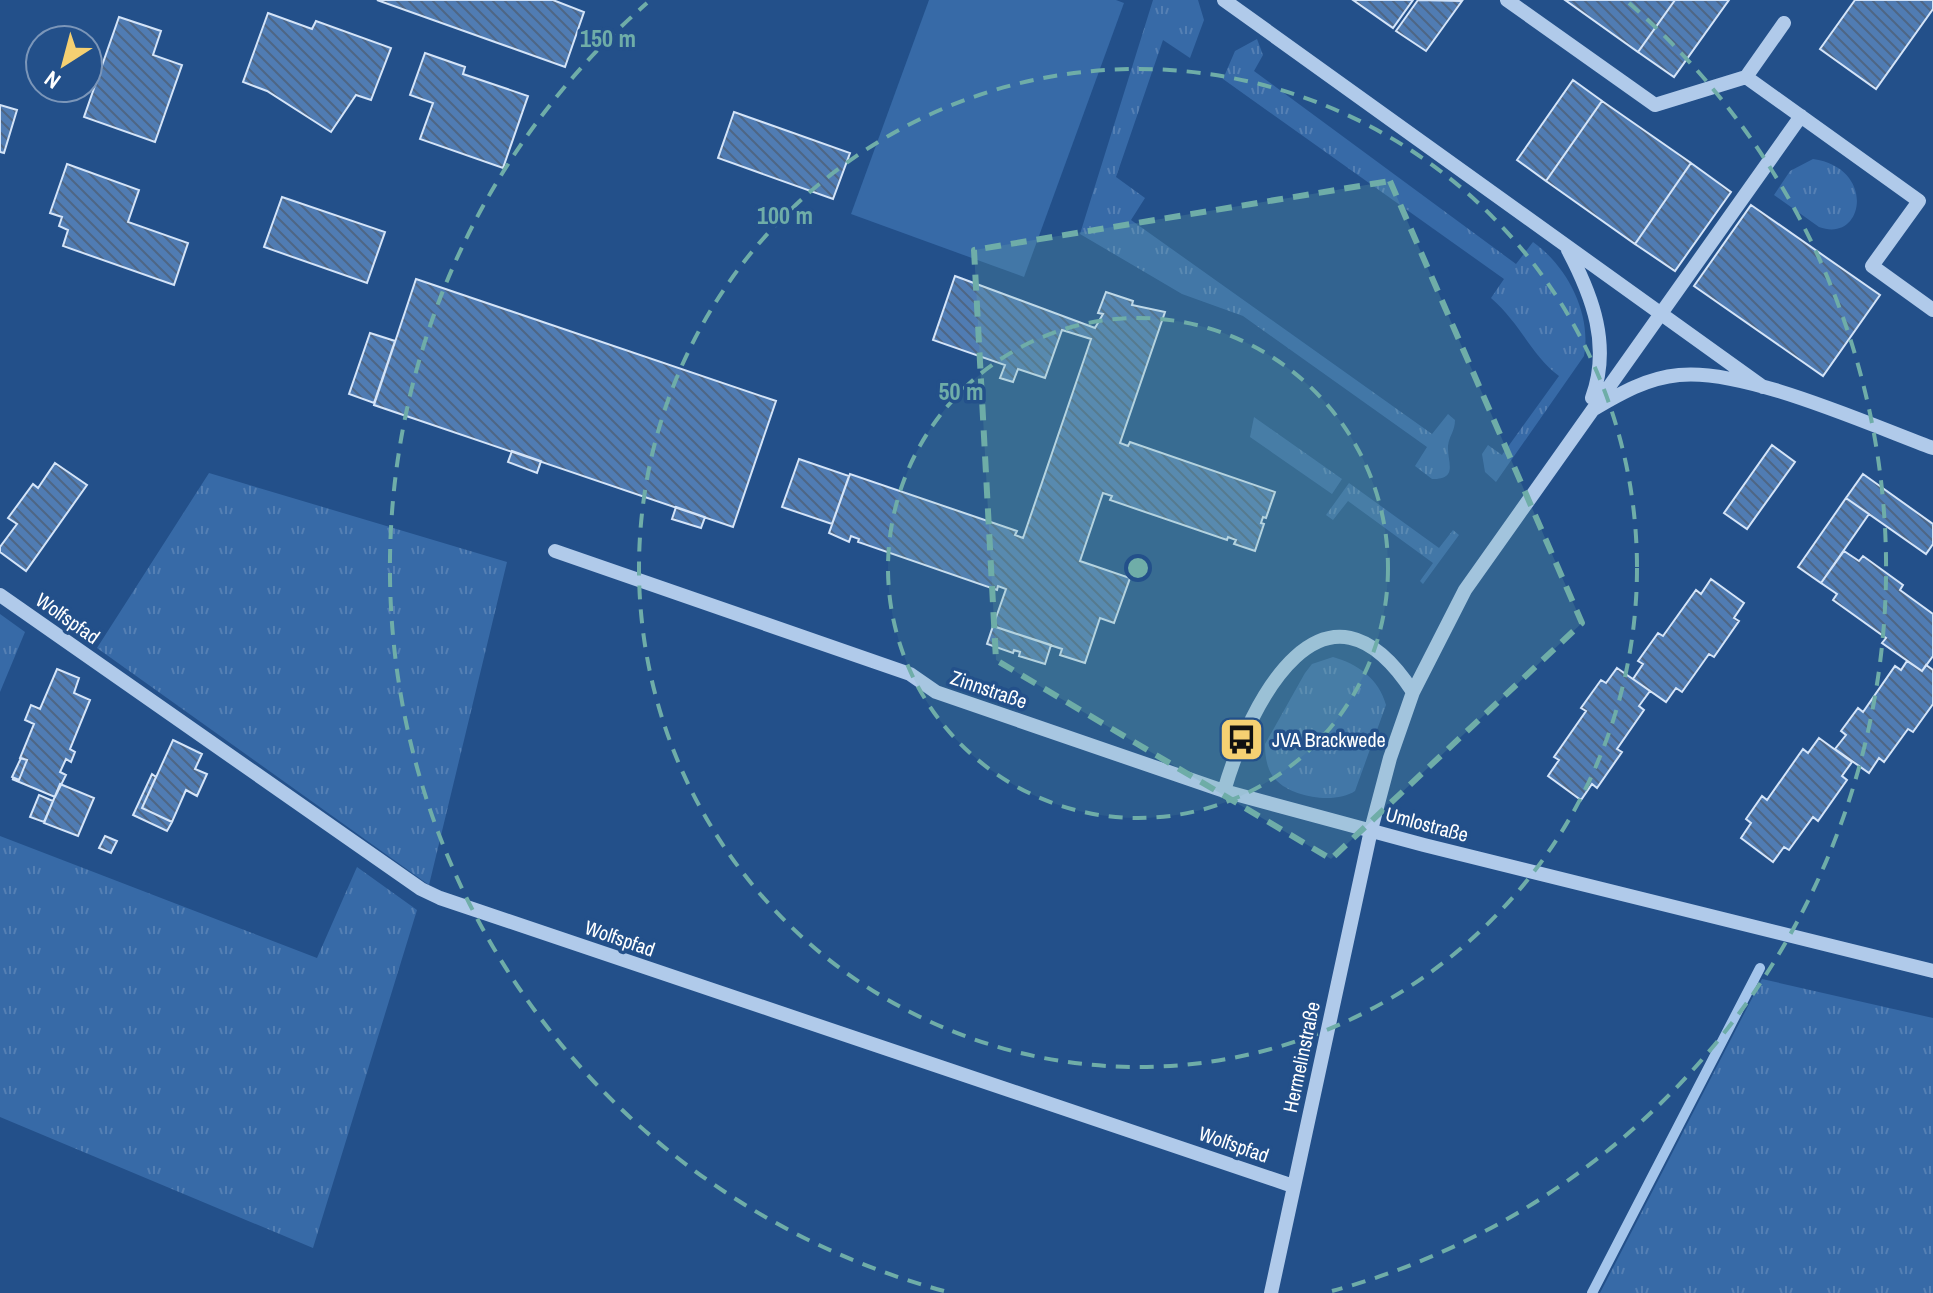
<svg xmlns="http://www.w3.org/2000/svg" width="1933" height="1293" font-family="'Archivo Narrow',sans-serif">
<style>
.grass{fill:url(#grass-tufts)}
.pitch{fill:#376aa7}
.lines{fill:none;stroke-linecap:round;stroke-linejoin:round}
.stream{stroke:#a4c5eb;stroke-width:10}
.building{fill:url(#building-back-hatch);stroke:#d4e4f8;stroke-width:2}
.minor{stroke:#b0caea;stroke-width:14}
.marked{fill:#6fada8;fill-opacity:0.2;stroke:#6fada8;stroke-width:6;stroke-dasharray:16 10;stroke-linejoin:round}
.ring{fill:none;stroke:#6fada8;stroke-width:4;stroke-dasharray:14 10}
.labels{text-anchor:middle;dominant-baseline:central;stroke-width:7;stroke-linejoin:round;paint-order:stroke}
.street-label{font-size:20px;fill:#fff;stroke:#23508a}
.poi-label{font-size:20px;fill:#fff;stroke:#23508a;text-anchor:start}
.centre{fill:#6fada8;stroke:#23508a;stroke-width:4}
.ring-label{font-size:24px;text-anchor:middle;font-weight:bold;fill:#6fada8;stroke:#23508a;stroke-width:7;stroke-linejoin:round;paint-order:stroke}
</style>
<defs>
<pattern id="grass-tufts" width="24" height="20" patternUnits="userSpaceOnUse" patternTransform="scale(2)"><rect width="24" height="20" fill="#376aa7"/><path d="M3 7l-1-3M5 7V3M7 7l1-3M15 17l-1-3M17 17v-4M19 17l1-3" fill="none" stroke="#5580b4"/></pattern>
<pattern id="building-back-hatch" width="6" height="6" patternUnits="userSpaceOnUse" patternTransform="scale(2)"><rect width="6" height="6" fill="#507cb3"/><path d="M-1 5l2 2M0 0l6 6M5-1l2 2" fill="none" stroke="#4e6685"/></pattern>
</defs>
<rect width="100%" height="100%" fill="#23508a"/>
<path class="grass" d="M1153,0h45l6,20 -14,38 -27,-18 -47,137 29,21 -14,22 301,214 16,-20 7,6c0,11 -6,16 -7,26 -1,16 11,33 -16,33l-17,-13 12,-19 -184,-131 -61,-22 -102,-60z
M1257,39l6,16 -9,16 262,193 17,-22c34,24 59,72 51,114l-88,126 -11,-10 -3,-18 6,-9 14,10 57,-79c-28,-21 -38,-52 -68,-78l13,-19 -281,-200 12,-28z
M1813,159c64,9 51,85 6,68l-45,-32 16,-24z
M1254,417l88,62 -10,15 -82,-57z
M209,473l298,89 -78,323 -332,-237z
M1349,483l90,65 14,-18 6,5 -36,49 -3,-3 13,-18 -85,-62 -15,19 -7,-5z
M0,614l25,18 -25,60z
M1333,657c25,7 46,22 53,48l-31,86c-19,13 -62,7 -79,-11 -9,-9 -11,-23 -11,-36l40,-71 7,-9z
M0,836l317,122 40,-91 60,43 -104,338 -313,-131z
M1762,979l171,39v275h-333z"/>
<path class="pitch" d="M929,0h187l8,3 -100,274 -173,-63z"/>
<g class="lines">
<path class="stream" d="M1592,1293l168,-325"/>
</g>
<path class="building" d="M377,0h176l31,12 -19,55z
M1353,0h60l-20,28z
M1418,0l44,1 -36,50 -30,-20z
M1565,0h110l-37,52z
M1675,0h54l-55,77 -36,-25z
M1855,0h78v9l-57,80 -56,-40z
M268,13l44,16 4,-8 75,27 -20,52 -15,-5 -25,37 -64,-41 -24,-9z
M119,17l42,14 -8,24 29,10 -27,77 -71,-25z
M425,53l40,14 -2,7 65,22 -25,72 -83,-29 13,-36 -23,-8z
M1573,80l29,21 -56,80 -29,-21z
M1602,101l89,62 -56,81 -89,-63z
M0,105l17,5 -13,43 -4,-1z
M734,112l116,41 -17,46 -115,-41z
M1691,163l40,29 -56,79 -40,-27z
M67,164l72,26 -11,32 60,21 -14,42 -111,-39 5,-16 -9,-4 3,-9 -12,-4z
M282,197l103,35 -18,51 -103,-36z
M1751,205l129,90 -57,81 -129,-90z
M955,276l140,52 8,-14 -5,-1 8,-21 27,9 -1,4 33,7 -45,131 8,3 2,-4 145,50 -9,26 -3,-1 -2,6 3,1 -9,27 -21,-7 2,-4 -8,-3 -1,3 -117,-40 2,-4 -9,-3 -23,68 50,17 -16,45 -14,-5 -15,45 -25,-8 2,-6 -69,-23 13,-37 -8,-3 -1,4 -139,-48 1,-3 -8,-3 -2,6 -20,-9 21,-59 167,57 -2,4 8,3 68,-199 -29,-9 -17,48 -27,-9 -5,13 -13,-4 5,-13 -72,-25z
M416,279l360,122 -43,126 -359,-122z
M370,333l25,8 -21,62 -25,-9z
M1772,445l23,17 -48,67 -23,-16z
M512,451l29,10 -4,12 -29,-11z
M799,459l50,17 -17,48 -50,-17z
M55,463l32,22 -61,86 -26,-19v-5l17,-23 -9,-6 25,-34 5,4z
M1863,474l70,50v20l-7,10 -80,-56z
M1846,498l23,16 -48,69 -23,-16z
M676,507l29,10 -4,11 -29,-9z
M1844,551l15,10 4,-5 40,29 -3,5 33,24v42l-11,15 -40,-28 4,-5 -53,-38 4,-6 -16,-11z
M1711,579l33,24 -10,15 5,3 -25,36 -5,-3 -27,38 -6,-4 -10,14 -33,-23 10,-15 -5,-3 20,-28 5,3 33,-46 5,4z
M993,626l58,19 -6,19 -26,-8 1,-4 -6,-2 -1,3 -26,-9z
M1907,661l15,10 4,-6 7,5v34l-20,28 -5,-3 -24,33 -5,-4 -10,15 -34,-24 11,-14 -5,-4 17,-23 5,4 32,-46 6,4z
M1617,668l33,23 -11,15 5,4 -27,39 5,3 -25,36 -5,-4 -11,16 -33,-24 11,-16 -5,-3 32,-46 -5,-3 20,-28 5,3z
M57,669l22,9 -5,15 16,7 -20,49 5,3 -4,10 -5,-3 -6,13 6,3 -11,22 -43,-18 7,1 8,-20 -7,-2 14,-34 -9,-4 6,-15 9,4z
M1819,738l33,24 -10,14 5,4 -29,41 -5,-4 -24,33 -5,-3 -11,15 -32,-24 10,-15 -5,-4 16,-23 5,4 36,-51 5,4z
M173,740l29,14 -7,15 12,5 -10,22 -11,-6 -14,32 -30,-14z
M21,758l6,2 -8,20 -7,-3z
M152,774l4,3 -14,31 30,14 -5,9 -34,-16z
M60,784l34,14 -16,38 -34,-13z
M39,795l14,6 -9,21 -14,-5z
M105,836l12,5 -6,12 -12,-5z"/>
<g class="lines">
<path class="minor" d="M1224,0l539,387
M1507,0l148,105 91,-28 173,124 -47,65 61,44
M1746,77l38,-54
M1568,250c25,47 43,96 24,148
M1594,409c27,-16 53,-31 85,-34 65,-7 189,49 254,73
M555,551l355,123 26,18 288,99 200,54 509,126
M0,595l421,294 19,9 853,288
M1224,791c26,-90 101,-234 189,-99
M1271,1293l100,-463 19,-72 23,-66 52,-102 336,-474"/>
</g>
<path class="marked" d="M1390,181l192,442 -251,236 -335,-199 -22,-410z"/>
<circle cx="1138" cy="568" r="250" fill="#6fada8" fill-opacity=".12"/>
<g class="ring">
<circle cx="1138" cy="568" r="250"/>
<circle cx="1138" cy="568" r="499"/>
<path d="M944 1291A749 749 0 0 1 647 3M1629 3A749 749 0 0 1 1332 1291"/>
</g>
<defs>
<symbol id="bus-square" viewBox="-11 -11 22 22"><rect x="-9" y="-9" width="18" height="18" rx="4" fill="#f5d072" stroke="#23508a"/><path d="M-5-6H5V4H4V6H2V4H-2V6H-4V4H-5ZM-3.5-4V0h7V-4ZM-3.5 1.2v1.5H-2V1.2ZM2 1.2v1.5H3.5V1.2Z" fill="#111"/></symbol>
</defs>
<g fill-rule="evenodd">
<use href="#bus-square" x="1216" y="714" width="51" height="51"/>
</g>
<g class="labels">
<g class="street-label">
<text transform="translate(68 618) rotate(35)">Wolfspfad</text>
<text transform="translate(989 689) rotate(19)">Zinnstraße</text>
<text transform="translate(1427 824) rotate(15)">Umlostraße</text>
<text transform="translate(620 938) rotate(19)">Wolfspfad</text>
<text transform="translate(1301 1057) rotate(-78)">Hermelinstraße</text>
<text transform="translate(1234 1144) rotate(19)">Wolfspfad</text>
</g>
<g class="poi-label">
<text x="1272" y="739">JVA Brackwede</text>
</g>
</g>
<circle cx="1138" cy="568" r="12" class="centre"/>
<g class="ring-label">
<text x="608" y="47">150 m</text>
<text x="785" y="224">100 m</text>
<text x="961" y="400">50 m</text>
</g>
<g transform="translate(64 64) rotate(216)"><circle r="38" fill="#23508a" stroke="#7b96b9" stroke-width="2"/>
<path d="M0-6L14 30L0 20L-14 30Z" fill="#f5d072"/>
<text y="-12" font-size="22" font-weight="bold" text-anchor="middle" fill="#ffffff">N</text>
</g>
</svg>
